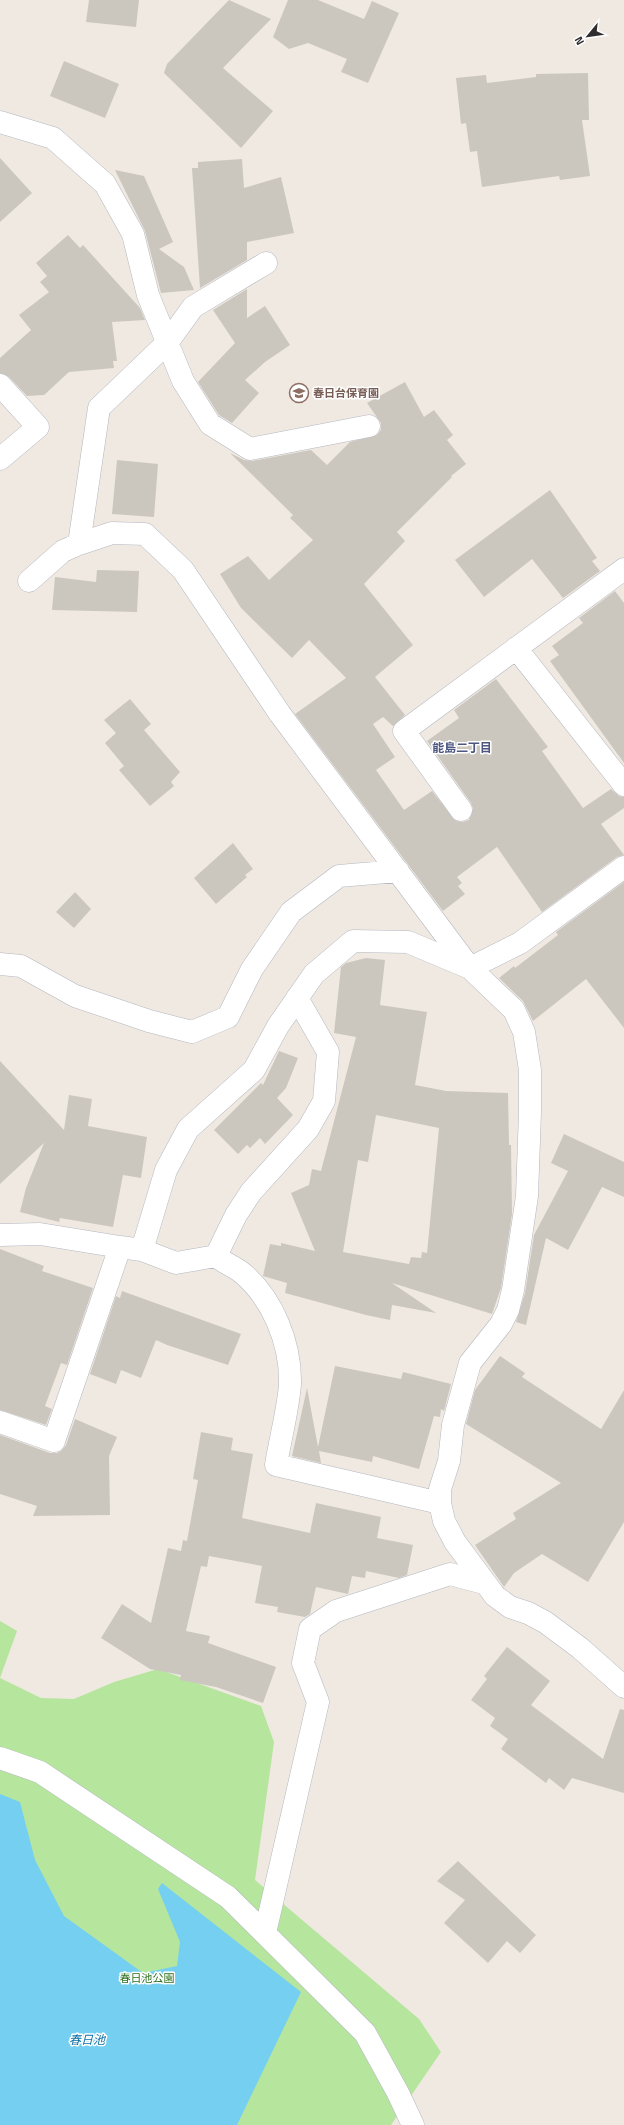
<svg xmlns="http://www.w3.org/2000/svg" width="624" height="2125" font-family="'Titillium Web','Noto Sans JP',sans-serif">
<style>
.green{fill:#b6e59e}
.water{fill:#75cff0}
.building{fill:#cbc7bf;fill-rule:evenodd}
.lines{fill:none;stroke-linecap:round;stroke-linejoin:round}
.minor-casing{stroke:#b4b7c1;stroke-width:23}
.minor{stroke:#fff;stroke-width:22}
.labels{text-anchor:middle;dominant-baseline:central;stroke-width:3;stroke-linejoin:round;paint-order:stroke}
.education-label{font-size:11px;font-weight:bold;fill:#785e54;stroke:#fff;text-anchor:start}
.park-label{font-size:11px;fill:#2c6e1b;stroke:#fff}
.neighbourhood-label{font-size:12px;font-weight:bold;fill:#4d5680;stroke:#fff}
.water-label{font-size:12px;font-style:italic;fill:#0d6fa3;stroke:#fff}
</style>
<rect width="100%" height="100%" fill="#efe9e1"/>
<path class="green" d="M0,1621l17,10 -17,47z
M158,1669l103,37 13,36 -19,138 164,139 22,33 -50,73h-391v-447l41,20 33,1 40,-17z"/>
<path class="water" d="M0,1794l20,8 15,58 29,56 79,57 34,-7 3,-24 -22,-53 4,-6 139,109 -64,133h-237z"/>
<path class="building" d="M89,0h50l-3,27 -50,-5z
M229,0l42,19 -48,49 50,43 -32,37 -77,-75 3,-9z
M288,0h30l46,19 8,-18 27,12 -31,70 -27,-11 6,-13 -39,-16 -19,6 -16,-12z
M64,61l55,23 -14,34 -55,-22z
M588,73l1,47h-7l8,56 -30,4 -1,-4 -77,11 -5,-36 -7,1 -4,-29 -5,1 -5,-46 30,-3 1,8 49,-6v-3z
M0,158l32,35 -32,29z
M242,159l2,29 37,-11 13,56 -47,9v18l-47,28 -8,-120h6v-6z
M115,170l29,6 29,66 -14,7 25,18 10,23 -33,3 -16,-62z
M68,235l12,13 3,-3 57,63 5,12 -33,2 5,39h-4l1,7 -45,4 -25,23 -17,1 -18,-19 -9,-4v-15l31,-28 -12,-15 30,-23 -9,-10 7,-6 -11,-13z
M247,289v29l18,-12 25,39 -25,17 -20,18 14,13 -27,30 -13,-8 -21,-33 37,-39 -22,-33z
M405,382l19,35 10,-7 19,25 -6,5 19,24 -15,12 1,1 -55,55 8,9 -41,43 49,61 -38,32 30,38 -12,11 -10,-9 -10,7 22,33 -19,13 28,40 28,-19 24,30 7,1 6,-2 4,-11 -2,-6 -44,-62 32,-23 -5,-8 42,-31 52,68 -6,4 41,57 28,-19 8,7 5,1v11l-23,16 23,31 -7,2 -75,55 -45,-65 -40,30 5,6 -4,3 7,8 -22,17 -148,-197 51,-36 -37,-38 -17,18 -51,-50 -21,-34 28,-18 21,24 44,-40 -23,-22 3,-3 -63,-62 14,7 8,1 59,-11 16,15 23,-23 27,-7 4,-5v-7l-14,-20z
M117,460l41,4 -4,53 -42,-3z
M550,490l47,68 -5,3 8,10 -37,27 -31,-39 -48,38 -29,-37z
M97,570l42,1 -2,41 -85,-2 3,-33 41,5z
M615,591l9,12v160l-74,-102 9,-6 -7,-9 31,-23 -4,-5z
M130,699l21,25 -7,6 36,42 -9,10 3,4 -24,20 -31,-36 5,-4 -19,-23 11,-10 -12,-13z
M233,843l20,26 -8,6 2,2 -31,27 -22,-26z
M624,882v146l-38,-49 -53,42 -10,-20 -24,-23 15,-12 1,2 43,-33 -2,-3z
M75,892l16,17 -17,19 -18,-16z
M366,958l19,2 -5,45 47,7 -12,73 31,6 62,2 1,52h2l1,69 -11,74 -9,26 -100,-31 44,30 -44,-8 -2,15 -24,-5 -81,-22 2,-10 -24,-7 7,-32 11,2v-3l34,8 -24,-58 18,-8 3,-16 9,2 35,-134 -22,-4 7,-66 5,-4zM376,1115l63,13 -12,125 -5,-1 -1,6 -10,-1 -2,7 -66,-12 15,-92 10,2z
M279,1051l19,7 -12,30 -9,10 16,17 -28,29 -5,-6 -10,10 -3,-3 -9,9 -24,-24 47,-47 2,2z
M0,1061l64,69 5,-35 23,4 -4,27 59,11 -6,41 -18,-3 -10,52 -53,-9 -1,4 -39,-10 6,-24 18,-45 -44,41z
M564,1134l60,28v35l-22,-10 -34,63 -22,-12 -20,87 -10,-3 9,-29 9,-58 34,-64 -17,-8z
M0,1249l44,17 -2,5 51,17 -26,77 -6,-2 -16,43 7,3 -6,16 -46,-15z
M122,1291l119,43 -13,31 -61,-20 -11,-5 -15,38 -20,-8 -5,14 -26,-10 26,-78 4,2z
M500,1356l25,17 -3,4 79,52 23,-39v132l-36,60 -46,-28 -28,19 -10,14 -29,-42 41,-26 -3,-6 48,-30 -95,-59 9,-34z
M335,1366l66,13 2,-7 48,12 -7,27 -3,-2 -1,8 -6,-1 -15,53 -46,-13 -1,6 -53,-11 2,12 -29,-7 15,-68 11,59z
M75,1419l42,18 -8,19 1,59 -77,1 4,-10 -37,-12v-59l50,18h7l5,-3 4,-5z
M201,1432l32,6 -2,12 22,4 -11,64 68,15 6,-30 65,14 -4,21 36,7 -6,30 -8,3 -33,-7 -1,7 -13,-2 -4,18 -32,-7 -6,27 -5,3 -28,-5 1,-5 -23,-4 7,-37 -53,-10 -2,11 -6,-1 -15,65 24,5 -2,7 68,24 -13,36 -47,-16 -36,-7 1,-5 -31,-6 -49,-31 21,-34 29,19 17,-75 13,3 2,-11 4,1 11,-61 -5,-1z
M507,1647l43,34 -19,24 72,54 17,-50 4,1v83l-52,-15 -8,12 -15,-12 -3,5 -45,-34 7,-10 -18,-13 5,-8 -24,-18 16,-21 -3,-3z
M458,1861l78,74 -16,18 -13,-12 -19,22 -44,-40 21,-23 -28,-19z"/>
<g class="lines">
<defs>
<path id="minor" d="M0,122l53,16 52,46 28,50 15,61 35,86 27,43 40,25 119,-23
M0,385l38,42 -38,32
M79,544l20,-136 68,-65 26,-36 73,-44
M29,581l34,-30 16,-7 33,-11 33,1 38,36 97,144 190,254 44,42 10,22 6,38v42l-3,84 -14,94 -5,20 -7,14 -31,39 -17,62 -4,36 -9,28v14l4,18 11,21 40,54 15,11 18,6 17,9 35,26 44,39
M516,648l108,137
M461,810l-57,-79 220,-162
M0,964l21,2 54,30 74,25 43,11 36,-15 24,-48 39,-57 48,-36 59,-5
M0,1235l40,-1 80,13 22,3 34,13 40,-7 20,-41 15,-23 57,-63 16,-28 4,-49 -31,-54
M142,1250l24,-80 22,-41 66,-59 24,-44 36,-52 39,-33 55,1 62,26 50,-25 104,-76
M216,1256c8,7 17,10 25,16 32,26 50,72 49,112 -2,27 -10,55 -14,81l164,38
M0,1422l54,19 66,-194
M0,1758l40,14 188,125 137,136 33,60 15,32
M265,1933l53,-231 -15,-39 7,-34 26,-18 114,-37 34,9"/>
</defs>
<use href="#minor" class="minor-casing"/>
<use href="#minor" class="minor"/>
</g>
<defs>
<symbol id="school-ring" viewBox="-11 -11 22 22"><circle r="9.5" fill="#fff" stroke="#8d6e63" stroke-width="1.5"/><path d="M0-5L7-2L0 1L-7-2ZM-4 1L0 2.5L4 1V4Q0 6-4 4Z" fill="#8d6e63"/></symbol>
</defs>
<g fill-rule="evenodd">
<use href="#school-ring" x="288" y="382" width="22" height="22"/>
</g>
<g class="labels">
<g class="education-label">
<text x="313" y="393">春日台保育園</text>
</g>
<g class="park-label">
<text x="147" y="1978">春日池公園</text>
</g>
<g class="neighbourhood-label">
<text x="462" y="747">能島二丁目</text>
</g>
<g class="water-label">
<text x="87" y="2039">春日池</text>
</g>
</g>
<g transform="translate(588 36) rotate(241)" stroke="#ffffff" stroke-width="3" paint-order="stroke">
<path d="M0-3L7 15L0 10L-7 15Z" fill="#2e2e2e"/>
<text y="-6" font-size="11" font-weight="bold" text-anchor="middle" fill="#2e2e2e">N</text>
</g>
</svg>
